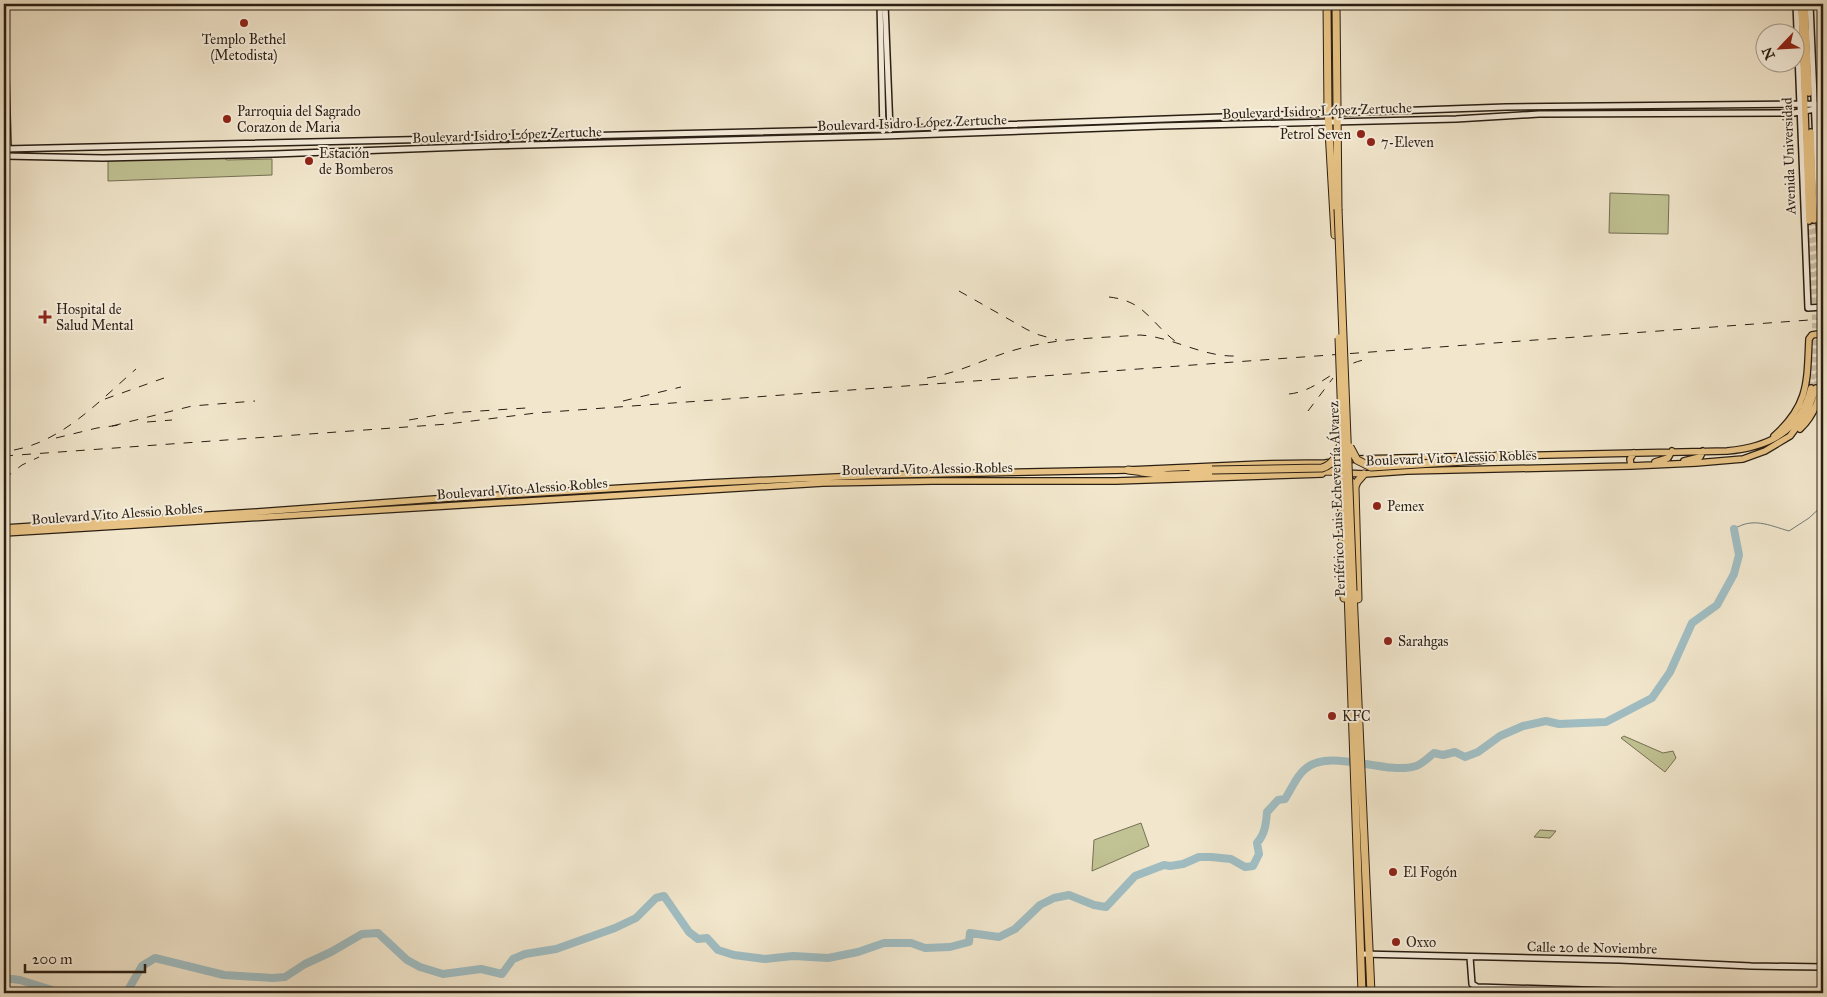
<svg xmlns="http://www.w3.org/2000/svg" width="1827" height="997" font-family="'IM FELL Great Primer',serif">
<style>
.green{fill:#c1c394;stroke:#757054}
.lines{fill:none;stroke-linecap:round;stroke-linejoin:round}
.stream{stroke:#707d7c;stroke-width:1}
.river{stroke:#a0bdc2;stroke-width:8}
.primary-tunnel{stroke:#cabfa8;stroke-width:5.5;stroke-dasharray:5.5 3;stroke-linecap:butt}
.secondary-casing{stroke:#291e13;stroke-width:8}
.primary-casing{stroke:#291e13;stroke-width:8}
.highway-casing{stroke:#291e13;stroke-width:9}
.secondary{stroke:#f7efde;stroke-width:5}
.primary{stroke:#e9c486;stroke-width:5.5}
.highway{stroke:#e9c486;stroke-width:7}
.rail{stroke:#291e13;stroke-width:1;stroke-dasharray:9 9;stroke-linecap:butt}
.highway-bridge-casing{stroke:#291e13;stroke-width:9;stroke-linecap:butt}
.highway-bridge{stroke:#e9c486;stroke-width:7}
.poi-dot{fill:#8f2418;stroke:#f7efde;stroke-width:2}
.labels{text-anchor:middle;dominant-baseline:central;stroke-width:4;stroke-linejoin:round;paint-order:stroke}
.poi-label{font-size:14px;fill:#291e13;stroke:#f7efde;text-anchor:start}
.street-label{font-size:14px;fill:#291e13;stroke:#f7efde}
</style>
<rect width="100%" height="100%" fill="#f2e7cd"/>
<filter id="stains"><feTurbulence type="fractalNoise" baseFrequency=".004" numOctaves="4"/><feColorMatrix values="0 0 0 0 .2 0 0 0 0 .09 0 0 0 0 .02 0 0 0 .5 -.17"/></filter>
<radialGradient id="worn" r=".72"><stop offset=".6" stop-color="#630" stop-opacity="0"/><stop offset="1" stop-color="#630" stop-opacity=".3"/></radialGradient>
<path class="green" d="M222,157l5,3 45,-1v16l-164,6v-20z
M1610,193l59,2 -1,39 -59,-1z
M1624,736l39,17 10,-2 3,7 -11,14 -44,-34z
M1141,823l8,23 -57,25 2,-31z
M1540,830l16,1 -6,7 -16,-1z"/>
<g class="lines">
<path class="stream" d="M1734,529c19,-12 34,-4 55,2l20,-13 14,-13"/>
<path class="river" d="M4,978l16,2 32,10 1,3
M123,993l5,-3 14,-24 13,-8 69,17 49,3 12,-1 20,-13 26,-12 31,-18 16,-1 29,27 13,7 23,7 38,-5 21,5 11,-15 12,-5 31,-5 59,-21 21,-10 20,-20 8,-2 25,36 9,7 9,-1 11,12 16,5 31,4 28,-3 35,2 30,-6 26,-9h27l14,5 25,-1 19,-5 1,-9 29,4 16,-8 25,-24 14,-7 15,-3 25,10 12,2 29,-31 29,-11 6,1 13,-2 16,-7h12l20,2 14,8 8,-1 6,-12 -2,-11c8,-9 9,-19 10,-31l11,-12 7,-1c6,-9 11,-22 19,-29 24,-24 81,6 112,-4 6,-2 13,-9 18,-13l9,2 12,-3 10,5 13,-5 22,-16 23,-10 23,-5 13,3 47,-2 46,-24 18,-26 22,-49 25,-18 17,-31 5,-19 -5,-26"/>
<path class="primary-tunnel" d="M1814,220c3,55 10,113 2,168
M1809,221c2,53 11,115 2,167"/>
<defs>
<path id="secondary" d="M4,4l4,147
M880,4l3,127
M885,4l5,126
M1796,4l12,304 15,-1 -13,-303
M4,149l879,-20 623,-22 309,-3 8,2
M4,156l99,2 171,-4 218,-8 391,-10 277,-10 296,-7 83,-5 255,-1 21,-4 5,-3
M1361,954l259,6 131,6 72,1
M1470,957l2,27 5,3 206,6"/>
<path id="primary" d="M1801,4l8,217
M1805,4l4,89
M1811,132l3,88
M1800,429c16,-15 22,-37 23,-58
M1774,436c35,-31 33,-54 35,-97l3,-4 6,-1 5,3
M1499,456l228,-5c42,-4 73,-19 84,-63
M1684,461l16,-4 3,-6
M1655,462l13,-4 4,-7
M1631,466l-1,-7 4,-6
M1344,473l21,1 42,-3 224,-5 65,-3 47,-4 22,-8 25,-15 17,-23 9,-25
M4,528l253,-16 178,-13 271,-16 174,-8 248,-5 134,-6 63,-1 30,-4 134,-3
M4,533l819,-50 109,-2h184l206,-7"/>
<path id="highway" d="M1327,4l1,109 7,122
M1336,4l2,205
M1480,460l21,-5
M1128,470l17,2
M1193,470h19
M1141,472l26,3 169,-4 10,4 9,12
M1341,482l3,116
M1348,591l14,402
M1353,591l18,402
M1358,599l-3,-112 2,-5 7,-8"/>
</defs>
<use href="#secondary" class="secondary-casing"/>
<use href="#primary" class="primary-casing"/>
<use href="#highway" class="highway-casing"/>
<use href="#secondary" class="secondary"/>
<use href="#primary" class="primary"/>
<use href="#highway" class="highway"/>
<path class="rail" d="M959,291l67,38 10,5 21,6
M1109,297c36,4 41,25 66,44
M927,378c34,-5 62,-22 95,-30 38,-10 79,-10 118,-13 33,2 62,22 96,21
M1289,394c31,-3 49,-32 81,-35
M105,399l59,-21
M623,401l58,-14
M1308,411l25,-33
M409,420l40,-7 77,-5
M147,422l25,-2
M112,426l80,-20 63,-5
M56,438l41,-10 23,-3
M14,450c49,-9 85,-49 122,-81
M4,456l444,-32 88,-11 1287,-94
M4,479l18,-14 17,-8"/>
<defs>
<path id="highway-bridge" d="M1338,209l15,382
M1339,338l9,253
M1350,447l7,13 14,7 109,-7
M1212,470l110,-2c12,-4 15,-13 19,-24"/>
</defs>
<use href="#highway-bridge" class="highway-bridge-casing"/>
<use href="#highway-bridge" class="highway-bridge"/>
</g>
<g class="poi-dot">
<circle cx="244" cy="23" r="5"/>
<circle cx="227" cy="119" r="5"/>
<circle cx="1361" cy="134" r="5"/>
<circle cx="1371" cy="142" r="5"/>
<circle cx="309" cy="161" r="5"/>
<path d="M42.5 309.5h5v5h5v5h-5v5h-5v-5h-5v-5h5z"/>
<circle cx="1377" cy="506" r="5"/>
<circle cx="1388" cy="641" r="5"/>
<circle cx="1332" cy="716" r="5"/>
<circle cx="1393" cy="872" r="5"/>
<circle cx="1396" cy="942" r="5"/>
</g>
<g class="labels">
<g class="poi-label">
<text x="244" y="39" text-anchor="middle">Templo Bethel<tspan x="244" dy="16">(Metodista)</tspan></text>
<text x="237" y="111">Parroquia del Sagrado<tspan x="237" dy="16">Corazon de Maria</tspan></text>
<text x="1351" y="134" text-anchor="end">Petrol Seven</text>
<text x="1381" y="142">7-Eleven</text>
<text x="319" y="153">Estación<tspan x="319" dy="16">de Bomberos</tspan></text>
<text x="56" y="309">Hospital de<tspan x="56" dy="16">Salud Mental</tspan></text>
<text x="1387" y="506">Pemex</text>
<text x="1398" y="641">Sarahgas</text>
<text x="1342" y="716">KFC</text>
<text x="1403" y="872">El Fogón</text>
<text x="1406" y="942">Oxxo</text>
</g>
<g class="street-label">
<text transform="translate(1317 111) rotate(-2)">Boulevard Isidro López Zertuche</text>
<text transform="translate(912 123) rotate(-2)">Boulevard Isidro López Zertuche</text>
<text transform="translate(507 135) rotate(-2)">Boulevard Isidro López Zertuche</text>
<text transform="translate(1789 156) rotate(-92)">Avenida Universidad</text>
<text transform="translate(1451 458) rotate(-2)">Boulevard Vito Alessio Robles</text>
<text transform="translate(927 469) rotate(-1)">Boulevard Vito Alessio Robles</text>
<text transform="translate(522 489) rotate(-4)">Boulevard Vito Alessio Robles</text>
<text transform="translate(1337 499) rotate(-92)">Periférico Luis Echeverría Álvarez</text>
<text transform="translate(117 514) rotate(-4)">Boulevard Vito Alessio Robles</text>
<text transform="translate(1592 948) rotate(1)">Calle 20 de Noviembre</text>
</g>
</g>
<rect width="1827" height="997" fill="none" stroke="#f2e7cd" stroke-width="20"/>
<rect x="5" y="5" width="1817" height="987" fill="none" stroke="#291e13" stroke-width="2.5"/>
<rect x="10" y="10" width="1807" height="977" fill="none" stroke="#291e13"/>
<g transform="translate(1780 48) rotate(245)"><circle r="24" fill="#f7efde" stroke="#a59b8d"/>
<path d="M0-4L9 19L0 12L-9 19Z" fill="#8f2418"/>
<text y="-8" font-size="14" font-weight="bold" text-anchor="middle" fill="#291e13">N</text>
</g>
<path d="M25 964v8h120v-8" fill="none" stroke="#291e13" stroke-width="2.5"/>
<text x="32" y="964" font-size="15" fill="#291e13" stroke="#f7efde" stroke-width="4" paint-order="stroke">200 m</text>
<rect width="100%" height="100%" filter="url(#stains)"/>
<rect width="100%" height="100%" fill="url(#worn)"/>
</svg>
